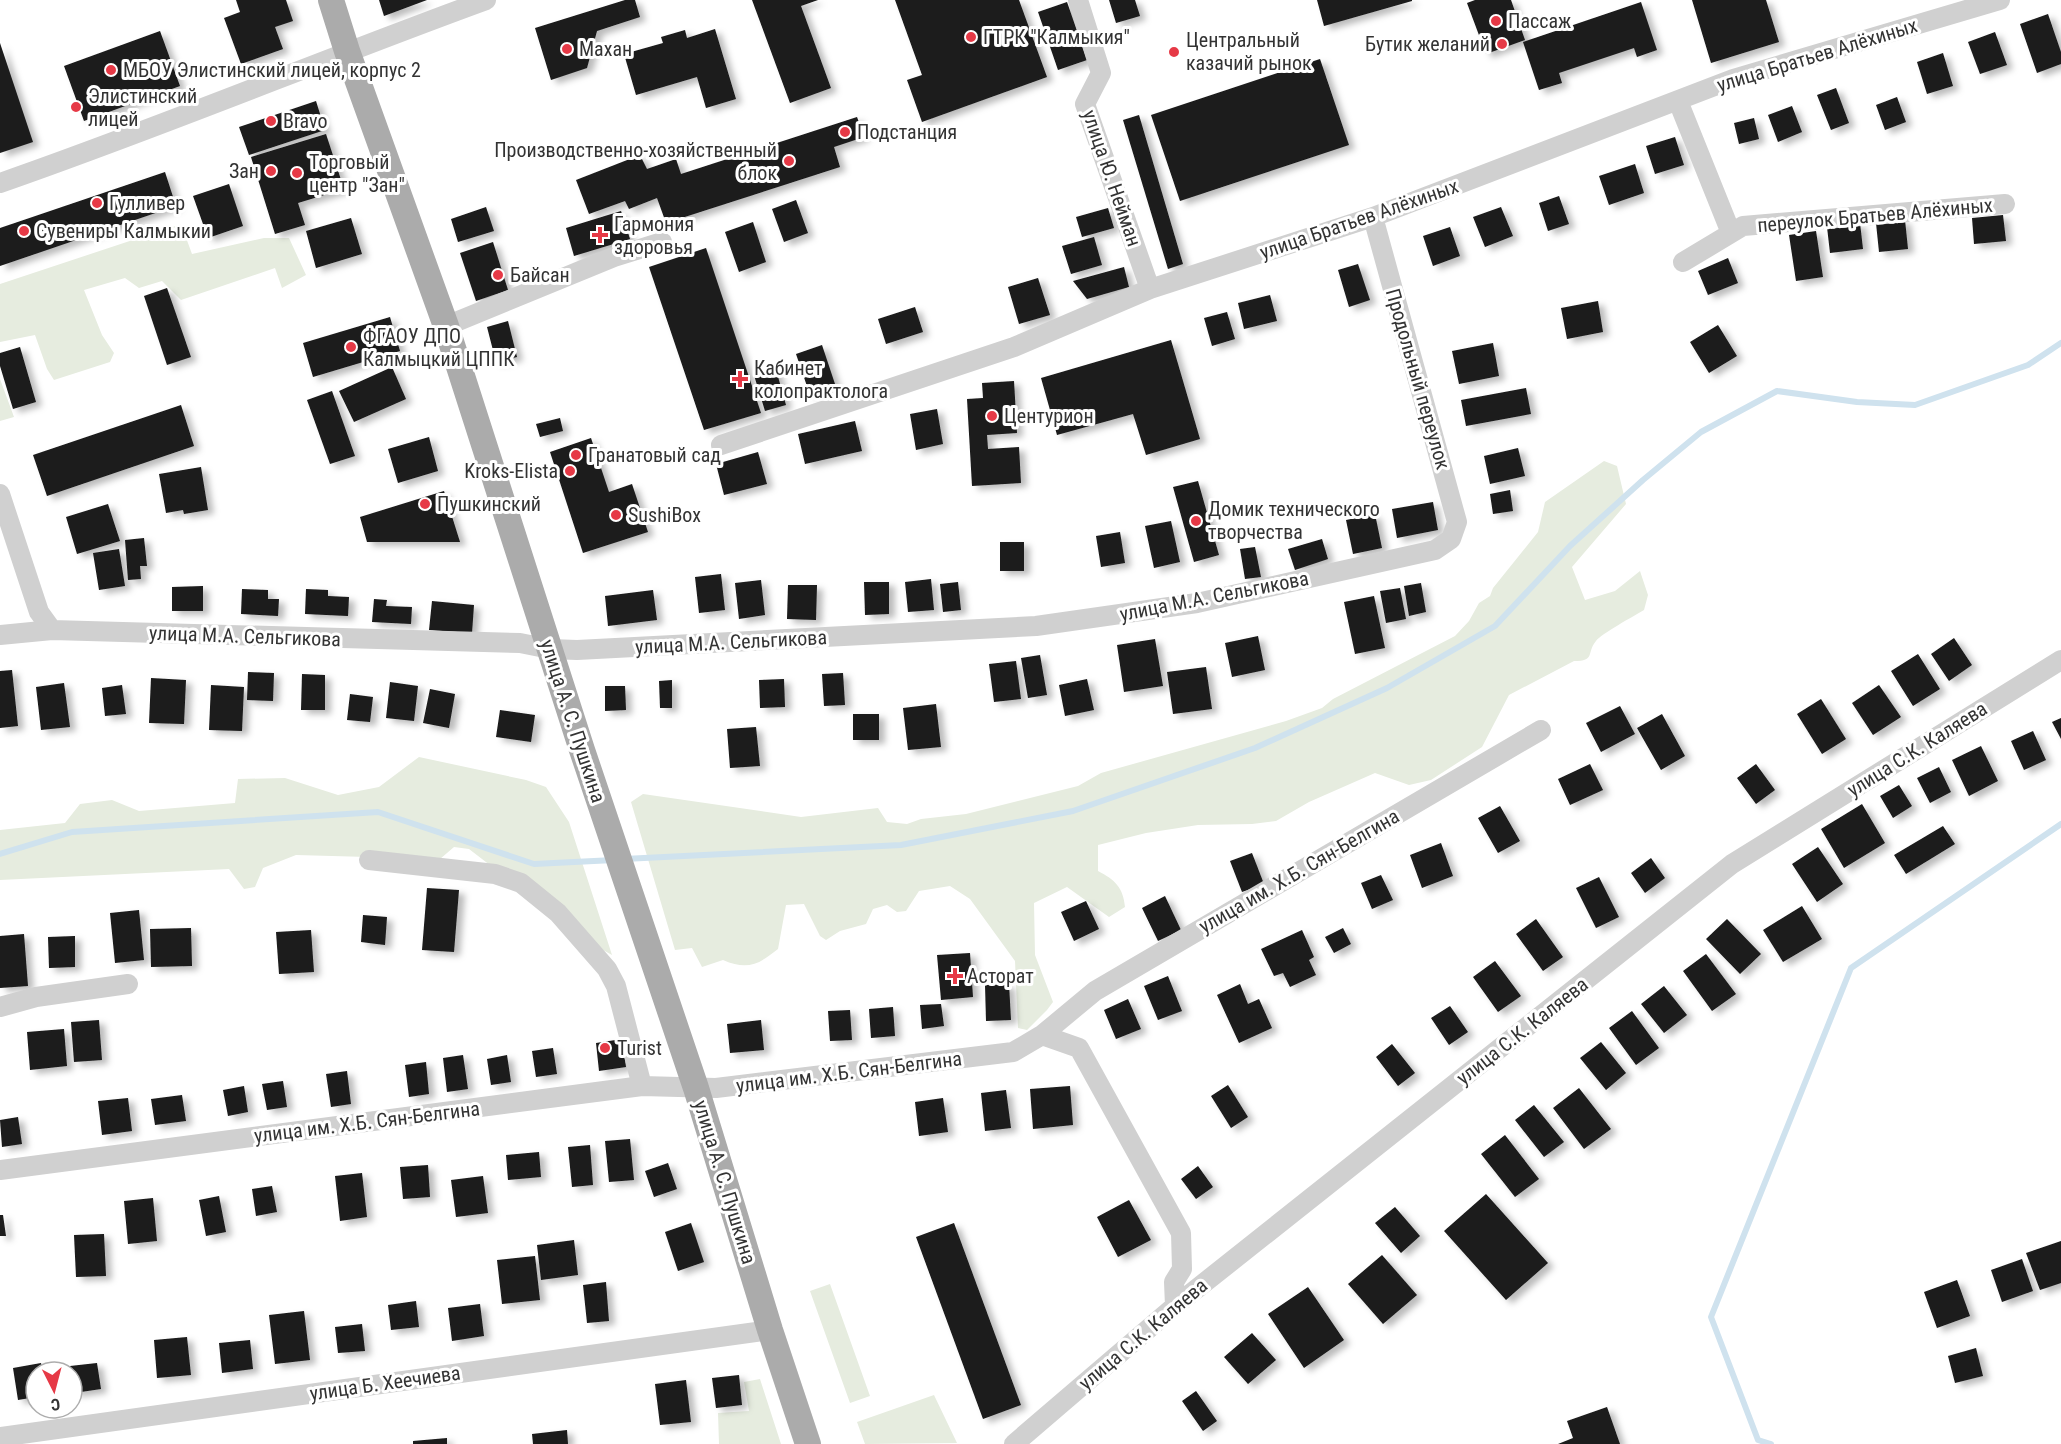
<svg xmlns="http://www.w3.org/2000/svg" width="2061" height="1444" font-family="'Roboto Condensed',sans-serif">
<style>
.green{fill:#e6ecdf}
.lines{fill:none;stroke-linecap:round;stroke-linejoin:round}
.stream{stroke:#cfe2ee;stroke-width:6}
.building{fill:#1a1a1a;filter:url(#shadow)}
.minor{stroke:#d0d0d0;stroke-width:20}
.major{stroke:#ababab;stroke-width:26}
.poi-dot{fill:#e63946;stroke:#fff;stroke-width:2}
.labels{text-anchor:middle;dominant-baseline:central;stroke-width:6;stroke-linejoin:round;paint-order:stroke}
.poi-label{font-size:20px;fill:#333;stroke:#fff;text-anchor:start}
.street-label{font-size:20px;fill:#333;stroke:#fff}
</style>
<defs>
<filter id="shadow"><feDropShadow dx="6" dy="4" stdDeviation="3" flood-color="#0004"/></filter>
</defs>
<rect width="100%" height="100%" fill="#fff"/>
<path class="green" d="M181,224l11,30 72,-16h25l17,37 -24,13 -7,-20 -94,32 -19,-19 -23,7 -14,-10 -41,12 18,45 12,18 -4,9 -56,18 -7,-11 -12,-34 -35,7v-58z
M0,379l14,38 -14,4z
M1604,461l13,5 9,38 -54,63 13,33 30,-9 25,-20 8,24 -4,15c-10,6 -43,24 -48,31 -10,12 0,20 -22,20l-65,34 -27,52 -51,33 -22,5 -34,-12 -66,29 -33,19 -24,3 -54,1 -52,8 -48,12v26c17,9 25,16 27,36l-16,10 -42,-30 -33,16 1,52 18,47 -6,8 -20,20 -9,-2 -3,-67 -45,-62 -20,-13 -31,5 -13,20 -9,1 -10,-7 -14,4 -7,15 -26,7 -14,9 -6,-4 -16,-32 -18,1 -8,44c-19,15 -30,22 -55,11l-21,7 -10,-19 -17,2 -44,-148 12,-8 158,23 77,-9 9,14 20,2 14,-5 45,-5 112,-28 23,-13 185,-52 36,-13 11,-9 122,-63 14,-15 10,-18 11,-7 3,-8 45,-56 7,-30z
M419,757l107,23 20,7 23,35 43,133 -18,-10 -125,-96 -15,-2 -14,12 -144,-4 -33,13 -8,19 -11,2 -15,-20 -229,11v-50l65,-7 15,-19 32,-4 27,11 96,-8 3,-24 47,-1 53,17 41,-8z
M830,1284l40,112 -20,7 -40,-112z
M760,1379l21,65h-62l-1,-31 31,-2 -5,-29z
M934,1395l23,48 -92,1 -8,-22z"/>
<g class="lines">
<path class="stream" d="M0,854l72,-22 306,-20 156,52 80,-4
M624,859l277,-14 172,-34 182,-63 132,-60 108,-62 75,-80 73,-66 58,-48 76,-41 80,11 58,3 113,-40 33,-22
M1771,1444l-13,-4 -47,-123 140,-349 210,-144"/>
</g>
<path class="building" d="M236,0h50l7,21 -18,6 8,22 -42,15 -17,-46 16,-6z
M379,0h48l-43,16z
M625,0h10l5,17 -43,14 -10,37 -36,12 -16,-52z
M752,0h66l-17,6 30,82 -41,15z
M895,0h124l28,77 -125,45 -15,-42 15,-5z
M1109,0h26l5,16 -24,7z
M1317,0h95v1l-88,25z
M1475,0h36l14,40 -39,14 -19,-51z
M1692,0h74l13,42 -68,21z
M1067,2l20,58 -29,10 -20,-58z
M1641,2l16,48 -20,7 -3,-9 -75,25 3,10 -23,7 -16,-48z
M2048,14l13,38v12l-24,9 -17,-49z
M715,29l21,70 -30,9 -9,-31 -61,18 -12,-41 39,-11 -2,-6 24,-7 2,8z
M160,31l20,55 -96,35 -20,-55z
M1995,32l12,33 -27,9 -12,-32z
M0,43l33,99 -33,11z
M1943,53l10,33 -26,8 -10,-32z
M1320,59l29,86 -169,56 -29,-86z
M1836,88l13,35 -18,7 -14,-35z
M1897,97l9,25 -21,8 -9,-25z
M316,101l9,29 -76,25 -10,-28z
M1792,106l10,26 -24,10 -10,-27z
M1139,115l44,149 -15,5 -45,-149z
M857,117l7,20 -30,10 6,20 -174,56 -9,-25 -28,11 -4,-8 -36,13 -13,-34 64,-25 7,14 29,-10 5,15z
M1754,118l5,21 -20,5 -5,-21z
M326,134l18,55 -46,14 7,22 -30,9 -24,-77z
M1675,137l9,28 -29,9 -9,-28z
M1635,164l9,29 -35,12 -10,-29z
M165,172l11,34 -176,60v-38z
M229,184l14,42 -35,12 -15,-42z
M1559,196l10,28 -21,7 -9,-28z
M796,200l12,33 -24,9 -12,-33z
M486,207l8,24 -36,11 -7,-23z
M1501,207l12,29 -28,11 -12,-30z
M1108,208l6,20 -32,9 -6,-20z
M621,211l9,28 -56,17 -8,-28z
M2003,215l3,26 -32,3 -2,-26z
M351,218l11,36 -46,14 -10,-37z
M1905,220l3,29 -29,3 -3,-29z
M753,222l13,40 -27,10 -14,-40z
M1860,223l3,26 -33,4 -3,-26z
M1450,227l10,29 -27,10 -10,-30z
M1816,231l7,46 -27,4 -7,-46z
M1094,237l8,28 -31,9 -9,-28z
M493,242l15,48 -32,11 -16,-48z
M706,248l55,165 -57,17 -55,-163z
M1728,258l10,25 -30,12 -10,-24z
M1358,264l12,36 -21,7 -11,-37z
M1124,267l5,20 -42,12 -14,-18z
M1038,278l12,37 -31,9 -11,-37z
M167,288l24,69 -24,8 -23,-69z
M1270,295l7,26 -33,8 -6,-26z
M1598,301l5,31 -36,7 -6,-31z
M915,307l8,25 -37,12 -8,-25z
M1227,312l8,27 -23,7 -8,-28z
M390,317l10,34 -87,26 -10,-34z
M508,321l9,36 -21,5 -9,-35z
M1718,325l19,31 -28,17 -19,-31z
M1171,340l29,99 -54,16 -13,-41 -76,21 -16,-57z
M1493,343l6,33 -40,8 -7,-33z
M822,345l14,42 -26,8 -14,-41z
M20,347l16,55 -23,7 -13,-43v-13z
M775,366l11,39 -21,6 -12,-39z
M392,367l14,32 -52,23 -15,-31z
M1014,381l3,52 -30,2 1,14 31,-2 2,36 -49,3 -5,-87 16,-1 -1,-15z
M1526,388l5,26 -65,12 -5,-26z
M332,391l23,65 -25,8 -23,-64z
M181,405l13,41 -147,50 -14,-41z
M937,409l6,35 -27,6 -6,-36z
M560,418l3,13 -23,6 -4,-13z
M855,421l7,30 -57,13 -7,-30z
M429,437l9,34 -40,12 -10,-34z
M591,438l18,54 23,-8 16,48 -65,21 -33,-101z
M1518,448l7,28 -35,8 -6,-28z
M758,452l9,32 -43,11 -8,-31z
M201,467l7,43 -24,4 -1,-4 -17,3 -7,-39z
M1198,481l21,74 -25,7 -21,-75z
M1510,490l3,21 -20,3 -3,-20z
M444,491l16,51h-93l-7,-25z
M1433,502l5,28 -41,8 -5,-29z
M108,504l12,37 -43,13 -11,-37z
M1375,514l7,34 -29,6 -7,-34z
M1171,521l9,41 -26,6 -9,-42z
M1120,532l5,31 -24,4 -5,-31z
M144,538l3,28h-7l1,13 -13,1 -3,-40z
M1322,539l6,20 -33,11 -7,-21z
M1000,542h24v29h-24z
M1255,547l6,30 -16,2 -5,-30z
M119,549l6,37 -26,4 -6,-37z
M721,574l4,36 -26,3 -4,-36z
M931,579l3,31 -26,2 -3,-30z
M761,580l4,35 -26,4 -4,-36z
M864,582h25v32l-24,1z
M958,582l3,28 -18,2 -3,-28z
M1421,583l5,29 -17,4 -5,-30z
M788,585h29l-1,35 -29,-1z
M203,586v25h-31v-24z
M1400,588l6,31 -20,4 -6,-32z
M242,589l26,1v9h11l-1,17 -37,-2z
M306,589l22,1v6l21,1 -1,19 -43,-2z
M653,590l4,30 -49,6 -3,-30z
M1374,596l11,52 -30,6 -11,-52z
M374,599l13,1 -1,6 26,1 -1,17 -39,-2z
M432,601l42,4 -2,28 -43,-3z
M1258,636l7,34 -33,7 -7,-34z
M1954,638l18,27 -23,16 -18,-27z
M1155,639l8,47 -39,6 -7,-47z
M1918,654l22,35 -27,17 -22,-35z
M1040,655l7,40 -19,3 -7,-40z
M1016,661l5,38 -27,3 -5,-38z
M1206,667l6,42 -39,5 -6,-42z
M12,670l6,56 -18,2v-57z
M248,672l26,1 -1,28 -26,-1z
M843,673l2,32 -21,1 -2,-32z
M302,674l23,1v35h-24z
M151,678l35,2 -2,44 -35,-1z
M784,679l1,28 -25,1 -1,-28z
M1087,679l7,31 -29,6 -6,-31z
M672,680v28h-12l-1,-27z
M390,682l28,4 -4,35 -28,-3z
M64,683l6,44 -29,3 -5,-43z
M122,685l4,29 -21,2 -3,-28z
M211,685l33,2 -2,44 -33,-1z
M1879,685l22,32 -28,18 -21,-32z
M605,686h20l1,24 -21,1z
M430,689l25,5 -6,34 -26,-5z
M350,694l23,3 -3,25 -23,-2z
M1821,699l25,40 -24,15 -25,-40z
M936,704l5,43 -33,3 -5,-42z
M1620,706l15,28 -34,18 -15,-29z
M500,710l35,5 -4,27 -35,-5z
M853,714h26v26h-26z
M1662,714l23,42 -24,14 -24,-42z
M2061,718v21l-9,-17z
M756,727l4,39 -30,2 -3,-39z
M2033,731l13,29 -22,10 -13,-29z
M1981,746l17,35 -29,15 -17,-36z
M1590,764l13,26 -33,15 -12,-26z
M1756,764l19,26 -19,14 -19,-26z
M1939,767l12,25 -21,11 -13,-25z
M1899,785l13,21 -19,12 -13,-22z
M1862,804l23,39 -41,25 -23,-39z
M1500,806l20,35 -22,12 -20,-35z
M1943,826l12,18 -49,30 -12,-19z
M1441,843l12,33 -31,12 -12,-33z
M1818,847l25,37 -26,18 -25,-38z
M1252,853l12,31 -22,8 -12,-31z
M1651,858l14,20 -20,15 -14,-20z
M1381,875l12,25 -21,9 -11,-26z
M1599,877l20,40 -23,11 -20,-40z
M427,888l32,2 -5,62 -32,-2z
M1165,896l16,34 -23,11 -16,-33z
M1086,901l13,28 -25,12 -13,-29z
M1802,906l20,33 -39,23 -20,-32z
M139,910l5,50 -29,3 -5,-50z
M363,915l24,2 -2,28 -24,-3z
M1536,919l27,38 -20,14 -27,-37z
M1727,919l34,35 -21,20 -34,-35z
M191,928l1,38 -41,1 -1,-38z
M1343,928l8,16 -17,9 -9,-16z
M311,930l3,42 -35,2 -3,-42z
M1302,930l12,27 -5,3 7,15 -26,12 -7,-14 -9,3 -13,-27z
M24,934l4,52 -28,2v-52z
M75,936v31l-26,1 -1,-31z
M970,953l3,44 -32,3 -4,-45z
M1706,954l30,40 -24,17 -29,-40z
M1495,961l26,35 -23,16 -25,-35z
M1168,976l14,35 -24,9 -14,-34z
M1009,984l2,36 -25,1 -1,-36z
M1240,984l8,20 11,-5 13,29 -33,15 -22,-48z
M1664,986l23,29 -23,18 -23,-29z
M1128,999l13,30 -25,10 -12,-29z
M941,1004l3,22 -22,3 -2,-24z
M1450,1006l18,26 -19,13 -18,-27z
M893,1007l2,29 -24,2 -2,-29z
M850,1010l2,30 -22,1 -2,-30z
M1632,1011l27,37 -23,17 -27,-37z
M99,1020l3,40 -28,2 -3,-40z
M761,1020l3,30 -34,3 -3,-29z
M64,1029l3,37 -37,4 -3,-38z
M622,1039l4,28 -27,4 -3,-28z
M1601,1042l25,31 -20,17 -26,-32z
M1392,1044l23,29 -17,13 -22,-29z
M553,1048l4,26 -21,3 -4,-26z
M463,1055l5,34 -21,3 -4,-34z
M507,1055l4,27 -20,3 -4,-26z
M426,1062l3,32 -20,3 -4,-32z
M347,1071l4,33 -20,3 -5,-33z
M283,1081l4,26 -20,3 -5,-26z
M1228,1085l20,32 -17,11 -20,-32z
M244,1086l4,26 -20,4 -5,-26z
M1070,1086l3,39 -40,4 -3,-40z
M1579,1088l32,41 -27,20 -31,-41z
M1006,1090l5,38 -26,3 -4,-38z
M182,1095l4,26 -31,4 -4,-26z
M128,1098l4,33 -30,4 -4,-34z
M943,1098l5,34 -29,4 -4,-34z
M1534,1105l30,37 -20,15 -29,-37z
M18,1117l4,27 -20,3 -2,-27z
M1505,1135l34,44 -24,18 -34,-43z
M630,1139l4,41 -25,2 -4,-41z
M590,1145l3,40 -21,2 -4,-40z
M539,1152l2,25 -33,3 -2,-25z
M668,1163l9,26 -23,8 -9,-26z
M428,1165l2,32 -27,2 -3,-32z
M1198,1166l15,21 -17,12 -15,-20z
M362,1173l5,44 -27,4 -5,-45z
M483,1176l5,37 -32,4 -5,-37z
M272,1186l5,26 -21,4 -4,-27z
M1486,1194l62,69 -42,37 -62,-69z
M219,1196l7,36 -20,4 -7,-36z
M153,1198l4,43 -29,3 -4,-43z
M1129,1200l22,40 -33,17 -21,-40z
M1395,1207l25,29 -19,17 -26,-30z
M0,1215h3l3,21h-6z
M691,1223l13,39 -26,9 -13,-39z
M954,1223l67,182 -38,14 -67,-182z
M104,1234l2,42 -30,1 -2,-42z
M574,1240l4,35 -37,5 -4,-35z
M2061,1241v42l-21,7 -14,-37z
M1382,1255l35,40 -34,29 -35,-40z
M535,1256l5,44 -38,4 -5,-44z
M2022,1259l11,32 -31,11 -11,-32z
M1957,1280l13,36 -33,12 -13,-36z
M606,1282l3,39 -22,2 -4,-38z
M1308,1287l36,53 -40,28 -36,-54z
M416,1301l3,26 -28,3 -3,-25z
M480,1304l4,32 -32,5 -4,-33z
M304,1311l6,49 -35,4 -6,-49z
M362,1324l3,27 -27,2 -3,-26z
M1252,1333l24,27 -28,24 -24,-27z
M187,1337l4,38 -34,3 -3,-38z
M250,1340l3,29 -31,4 -3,-30z
M1976,1348l7,28 -28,7 -7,-27z
M41,1363l2,9h-7v25l-18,3 -5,-32z
M97,1363l4,26 -27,4 -2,-21 -2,-6z
M739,1375l3,30 -26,3 -4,-30z
M686,1380l5,42 -31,3 -5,-41z
M1196,1391l21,30 -14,10 -21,-30z
M1607,1407l13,37h-62l15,-6 -6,-17z
M567,1430l1,14h-35l-1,-10z
M447,1438v6h-34v-3z"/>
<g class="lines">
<path class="minor" d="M1078,0l23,73 -16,31 65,185
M1678,101l53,132
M0,183c164,-57 324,-124 486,-183
M1683,262l60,-36 262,-22
M446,326l168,-69 48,-15
M721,445l293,-98 136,-58 223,-72 360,-138 267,-79
M0,494l39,118 13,18
M0,635l52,-5 468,13 30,6 27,1 459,-24 161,-23 238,-53 16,-11 6,-17 -84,-305
M369,860l126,14 26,9 37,30 49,56 9,17 26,100
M0,1007l36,-10 92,-13
M1042,1035l37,13 102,185 1,36 -8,13 1,24
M0,1170l642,-84 74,2 297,-36 29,-17 53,-44 446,-261
M0,1437l770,-107
M1014,1444l161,-138 557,-442 329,-204"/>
<path class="major" d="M331,0l16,51 99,275 136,424 114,338 74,242 38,114"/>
</g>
<g class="poi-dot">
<circle cx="1496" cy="21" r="6"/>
<circle cx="971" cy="37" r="6"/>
<circle cx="1502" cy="44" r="6"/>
<circle cx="567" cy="49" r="6"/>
<circle cx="1174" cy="52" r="6"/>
<circle cx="111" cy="70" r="6"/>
<circle cx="76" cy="107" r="6"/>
<circle cx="271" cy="121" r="6"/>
<circle cx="845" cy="132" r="6"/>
<circle cx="789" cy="161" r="6"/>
<circle cx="271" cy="171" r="6"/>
<circle cx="297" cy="173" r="6"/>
<circle cx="97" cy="203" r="6"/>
<circle cx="24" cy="231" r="6"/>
<path d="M597 226h6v6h6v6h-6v6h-6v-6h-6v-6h6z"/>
<circle cx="498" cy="275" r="6"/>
<circle cx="351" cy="347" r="6"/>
<path d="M737 370h6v6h6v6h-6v6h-6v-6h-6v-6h6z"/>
<circle cx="992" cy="416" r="6"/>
<circle cx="576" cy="455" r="6"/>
<circle cx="570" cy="471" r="6"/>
<circle cx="425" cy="504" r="6"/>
<circle cx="616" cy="515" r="6"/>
<circle cx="1196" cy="521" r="6"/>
<path d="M952 967h6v6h6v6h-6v6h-6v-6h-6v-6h6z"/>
<circle cx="605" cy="1048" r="6"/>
</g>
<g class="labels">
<g class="poi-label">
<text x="1508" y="21">Пассаж</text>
<text x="983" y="37">ГТРК "Калмыкия"</text>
<text x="1186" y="40">Центральный<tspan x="1186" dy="23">казачий рынок</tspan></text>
<text x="1490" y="44" text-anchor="end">Бутик желаний</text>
<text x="579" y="49">Махан</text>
<text x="123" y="70">МБОУ Элистинский лицей, корпус 2</text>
<text x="88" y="96">Элистинский<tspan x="88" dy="23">лицей</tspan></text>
<text x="283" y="121">Bravo</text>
<text x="857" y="132">Подстанция</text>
<text x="777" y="150" text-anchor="end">Производственно-хозяйственный<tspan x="777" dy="23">блок</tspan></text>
<text x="309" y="162">Торговый<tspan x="309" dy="23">центр "Зан"</tspan></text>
<text x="259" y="171" text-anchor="end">Зан</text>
<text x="109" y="203">Гулливер</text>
<text x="614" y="224">Гармония<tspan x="614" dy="23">здоровья</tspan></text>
<text x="36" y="231">Сувениры Калмыкии</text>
<text x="510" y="275">Байсан</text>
<text x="363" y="336">ФГАОУ ДПО<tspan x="363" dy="23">Калмыцкий ЦППК</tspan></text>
<text x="754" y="368">Кабинет<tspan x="754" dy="23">колопрактолога</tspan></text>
<text x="1004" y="416">Центурион</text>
<text x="588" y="455">Гранатовый сад</text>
<text x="558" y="471" text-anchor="end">Kroks-Elista</text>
<text x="437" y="504">Пушкинский</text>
<text x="1208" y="509">Домик технического<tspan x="1208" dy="23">творчества</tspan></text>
<text x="628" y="515">SushiBox</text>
<text x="967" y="976">Асторат</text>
<text x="617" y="1048">Turist</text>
</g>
<g class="street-label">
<text transform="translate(1817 55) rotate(-17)">улица Братьев Алёхиных</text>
<text transform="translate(1112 178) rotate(71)">улица Ю. Нейман</text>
<text transform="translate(1875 215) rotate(-5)">переулок Братьев Алёхиных</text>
<text transform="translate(1359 219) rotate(-19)">улица Братьев Алёхиных</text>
<text transform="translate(1418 379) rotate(74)">Продольный переулок</text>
<text transform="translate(1214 596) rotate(-11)">улица М.А. Сельгикова</text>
<text transform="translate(245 636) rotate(2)">улица М.А. Сельгикова</text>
<text transform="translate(731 642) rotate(-3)">улица М.А. Сельгикова</text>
<text transform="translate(573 721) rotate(72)">улица А. С. Пушкина</text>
<text transform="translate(1917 749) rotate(-32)">улица С.К. Каляева</text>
<text transform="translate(1299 871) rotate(-30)">улица им. Х.Б. Сян-Белгина</text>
<text transform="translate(1522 1031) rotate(-38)">улица С.К. Каляева</text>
<text transform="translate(849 1072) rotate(-7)">улица им. Х.Б. Сян-Белгина</text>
<text transform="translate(367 1122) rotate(-7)">улица им. Х.Б. Сян-Белгина</text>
<text transform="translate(725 1182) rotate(73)">улица А. С. Пушкина</text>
<text transform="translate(1143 1334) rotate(-40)">улица С.К. Каляева</text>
<text transform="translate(385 1383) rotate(-8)">улица Б. Хеечиева</text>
</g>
</g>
<g transform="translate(54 1390) rotate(174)"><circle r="28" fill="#ffffff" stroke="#adadad" stroke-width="1.5"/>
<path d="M0-4.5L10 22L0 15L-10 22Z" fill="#e63946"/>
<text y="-9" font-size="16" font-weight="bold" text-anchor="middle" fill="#333333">С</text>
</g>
</svg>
